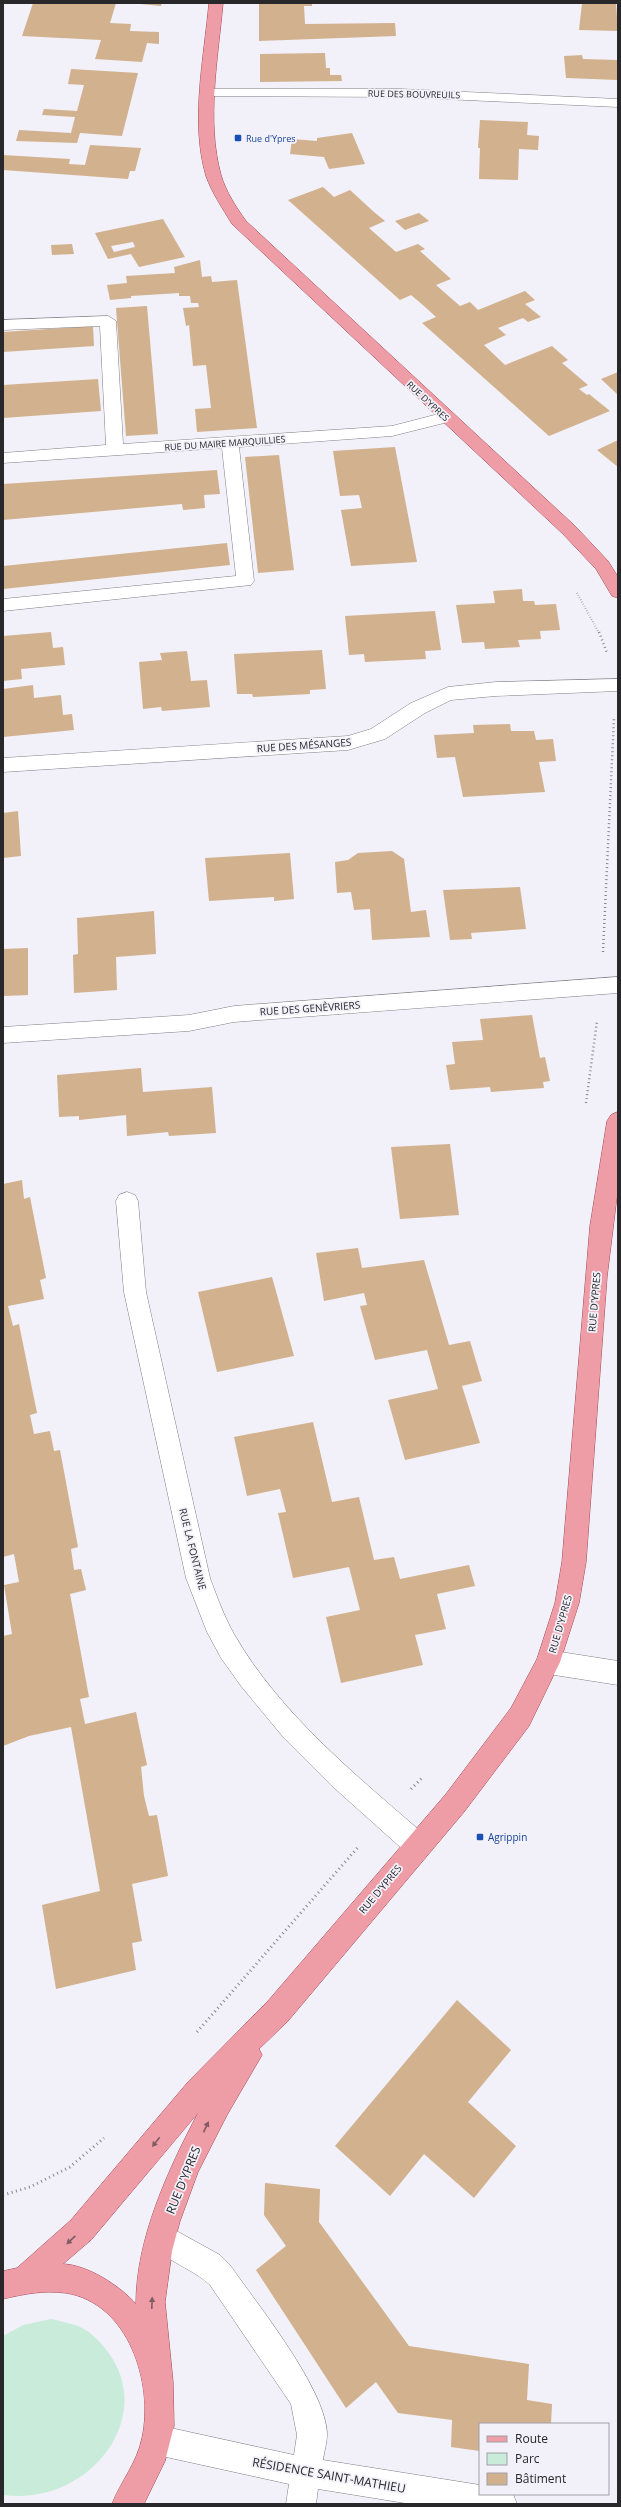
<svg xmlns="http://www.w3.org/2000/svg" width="621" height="2507" font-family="'Open Sans',sans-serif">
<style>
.green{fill:#c9ecda}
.building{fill:#d1b18e;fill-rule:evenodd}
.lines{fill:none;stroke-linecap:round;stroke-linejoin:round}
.minor-casing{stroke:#7f7e85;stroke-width:1}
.major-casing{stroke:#a14956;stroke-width:1}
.path-far2{stroke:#89878d;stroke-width:2;stroke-dasharray:0.5 2;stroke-linecap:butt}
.path-far1{stroke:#89878d;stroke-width:2.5;stroke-dasharray:1 3;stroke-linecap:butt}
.path{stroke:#89878d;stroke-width:3;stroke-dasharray:1 3.5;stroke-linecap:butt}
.minor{fill:#fff;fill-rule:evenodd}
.major{fill:#ee9da7;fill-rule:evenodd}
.oneway{fill:#815c62}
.transit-dot{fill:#1a4fb4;stroke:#f2f0f8;stroke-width:1.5}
.labels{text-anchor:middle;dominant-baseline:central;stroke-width:3.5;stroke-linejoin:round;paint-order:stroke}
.far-street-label{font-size:9px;fill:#28272a;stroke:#f2f0f8}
.far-transit-label{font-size:9px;fill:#164399;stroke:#f2f0f8;text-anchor:start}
.street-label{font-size:10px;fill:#28272a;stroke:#f2f0f8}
.transit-label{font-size:10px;fill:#164399;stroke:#f2f0f8;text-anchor:start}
.near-street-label{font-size:12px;fill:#28272a;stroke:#f2f0f8}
</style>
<rect width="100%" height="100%" fill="#f2f0f8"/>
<path class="green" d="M51,2319c9,2 18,4 27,7 10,4 19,12 26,21 57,67 -14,160 -101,148v-159l20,-11z"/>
<path class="building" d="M33,3h83l-6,20 21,1 -1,7 29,1v12l-12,-1 -5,19 -47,-3 6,-19 -79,-4z
M130,3h32l-1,3z
M259,3h53v3h-8l1,18 90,-1 1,13 -137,5z
M582,3h34l2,28 -39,-1z
M325,53l1,15h4v7h11l1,6 -82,1v-28z
M582,55l1,4 35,1v20l-52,-2 -2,-22z
M71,69l67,4 -16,63 -42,-3 -3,10 -61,-2 3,-11 52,3 4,-16 -33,-2 2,-6 33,2 7,-26 -16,-1z
M480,120l48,2 -1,13 12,1 -1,14 -19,-1 -1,31 -39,-1 1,-31h-2z
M352,133l13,31 -36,5 -5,-12 -34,-3 2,-15 25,2v-3z
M90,145l51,3 -6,23h-5l-2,8 -125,-9v-15l67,4 -1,5 16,1z
M323,187l11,10 16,-7 24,22 11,9 -16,7 27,24 22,-8 7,5 -5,2 31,28 -15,6 24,21 10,-4 8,8 47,-19 10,9 -10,4 16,13 -13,5 -5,-4 -25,10 8,7 -22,10 21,20 47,-19 16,14 -6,3 26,22 -9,4 8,6 2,-1 21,17 -61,25 -127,-113 14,-6 -12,-11 -13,-11 -11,5 -112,-100z
M419,213l10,8 -24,9 -10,-9z
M163,219l22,38 -46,10 -8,-13 -23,5 -13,-26zM133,242l2,5 -21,5 -3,-6z
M72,244l2,10 -22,1 -1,-10z
M200,260l2,17 9,-1 1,6 25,-2 20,148 -60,4 -2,-23 16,-1 -5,-43 -13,1 -4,-41 -3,1 -3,-18 16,-1 -1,-4h-7l-1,-7h-11v-3l-48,3v2l-21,2 -3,-15 20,-2 -1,-7 49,-3 -1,-6z
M147,306l11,128 -32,2 -10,-128z
M93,326l1,20 -91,6v-20z
M618,372v23l-17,-16z
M98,379l3,32 -98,7v-33z
M618,440v27l-21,-17z
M395,447l22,115 -66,4 -10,-56 21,-2 -3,-13 -19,1 -7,-45z
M279,455l15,115 -36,3 -13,-116z
M217,470l3,24 -16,1 1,13 -22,2 -1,-6 -179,16v-36z
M227,543l3,22 -227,24v-23z
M522,589l1,12h11l1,4 21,-1 4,26 -20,1 1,8 -23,1 2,7 -35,2 -1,-7 -22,1 -6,-38 39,-2 -2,-12z
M435,611l6,39 -16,1 1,8 -61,3 -1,-8 -15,1 -4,-39z
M51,632l2,16 10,-1 2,18 -44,4 1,10 -19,2v-45z
M322,650l4,39 -16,1v4l-57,3 -1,-3h-15l-3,-40z
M187,651l4,30 16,-1 3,27 -48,4 -1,-4 -18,2 -4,-47 23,-2 -2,-7z
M33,685l1,13 27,-3 2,20 9,-1 2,16 -71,7v-48z
M510,724l1,7h23l2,9 17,-1 3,22 -17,1 6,30 -82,5 -8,-40 -18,1 -3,-23 40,-2 -1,-8z
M18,811l3,45 -18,2v-45z
M392,851l12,8 7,53 15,-2 4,27 -58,3 -2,-31 -16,1 -3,-18 -14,1 -2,-31 13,-2 10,-7z
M290,853l4,46 -20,2v-4l-65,4 -4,-43z
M520,887l6,42 -55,4 1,6 -22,1 -7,-50z
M154,911l2,43 -40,3 1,33 -43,3 -1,-38 5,-1 -1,-36z
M28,948v47l-24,1 -1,-47z
M532,1015l8,43 5,-1 5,24 -7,1 1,6 -53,4 -1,-5 -40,3 -4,-25 9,-1 -3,-22 31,-2 -3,-21z
M141,1068l2,24 69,-5 4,46 -47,3 -1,-4 -41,4 -1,-21 -47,5v-4l-20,1 -2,-42z
M450,1144l9,71 -59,4 -9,-72z
M22,1180l2,19 6,-2 16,81 -6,2 4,19 -36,7 5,20 6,-2 18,89 -7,2 4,19 16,-3 4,20 6,-1 18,97 -7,2 3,21 7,-1 5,21 -16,4 19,103 -9,2 5,25 51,-12 11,53 -6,2 3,29 5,20 8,-1 11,61 -36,8 10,57 -10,2 4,27 -80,19 -14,-84 58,-14 -29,-164 -42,9 -26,10v-110l9,-2 -8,-49 15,-3 -5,-28 -11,3v-373z
M358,1248l4,20 62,-8 25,85 21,-4 12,40 -20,5 18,57 -75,17 -17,-60 50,-11 -11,-39 -52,10 -15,-54 7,-1 -3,-12 -40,8 -8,-48z
M272,1277l22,79 -77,16 -19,-80z
M313,1422l19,80 27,-5 15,63 20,-3 6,22 69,-14 6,21 -38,8 9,35 -31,6 8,30 -82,18 -15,-66 34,-7 -11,-43 -56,11 -15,-65 8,-1 -6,-23 -33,7 -13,-59z
M457,2000l54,50 -43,52 48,44 -42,52 -50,-44 -34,42 -55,-50z
M265,2183l55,6 -1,33 90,124 120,18 -2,36 25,4 -1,20h-71v27l-29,-4 1,-27 -54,-7 -22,-31 -30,26 -90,-138 30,-24 -22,-31z"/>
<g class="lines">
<defs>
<path id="minor" d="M209,89h191l218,10v8l-218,-10 -196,-1 -2,-3 2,-3z
M108,316l8,5 7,123 269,-18 54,-14 6,1 2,4 -2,4 -60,15 -153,11 15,134 -3,4 -248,26v-12l233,-23 -14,-128 -219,15v-10l103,-8 -6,-119 -97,4v-10z
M618,679v12l-122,5 -45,4 -26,13 -40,26 -37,11 -345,22v-14l345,-22 23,-7 40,-26 37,-16 48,-5z
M618,977v16l-384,29 -45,9 -186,12v-16l186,-12 45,-9z
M127,1192l8,3 3,6 8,91 64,286c7,19 14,38 24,56 46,80 123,142 192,202l4,9 -4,9 -9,4 -9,-4 -76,-68 -48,-48 -43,-52 -20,-28 -14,-26 -21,-54 -62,-286 -8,-91 3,-6z
M548,1650l70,11v24l-70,-11 -9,-4 -3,-8 3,-8z
M162,2223l58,32 10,10c27,39 97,125 97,170 0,8 -3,17 -4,25l157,25v9h33l4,10h-106l-93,-15 -2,15h-30l3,-20 -132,-29 -10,-5 -5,-10 5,-10 10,-5 137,30 3,-20 -6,-31 -81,-119c-17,-17 -54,-27 -62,-48l4,-10z"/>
<path id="major" d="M209,3h14c-5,55 -17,118 -2,172 5,17 15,32 25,46l329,305 33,35 10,16v21l-6,-2 -16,-27 -33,-35 -331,-310c-9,-15 -20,-31 -26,-48 -16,-54 -2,-118 3,-173z
M618,1112v76l-11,89 -21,285 -7,41 -19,59 -31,64 -65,86 -176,209 -29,28 3,6 -35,60 -29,57 -18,49 -8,30 -7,51 8,80 1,44 -9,35 -21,43h-32c9,-23 25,-41 30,-66 12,-54 -13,-135 -76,-145 -22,-3 -42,1 -63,6v-28l14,-3 54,-48 117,-138 80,-81 178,-207 65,-86 26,-49 18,-56 7,-41 28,-336 17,-105 4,-6zM198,2113c-30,57 -62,126 -62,191 -16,-18 -48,-39 -73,-40l28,-24z"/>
</defs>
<use href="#minor" class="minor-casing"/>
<use href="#major" class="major-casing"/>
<path class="path-far2" d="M577,593l22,40"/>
<path class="path-far1" d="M599,632l8,21
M603,952l11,-234
M586,1103l11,-82"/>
<path class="path" d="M411,1789l12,-12
M197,2032l162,-186
M3,2195l27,-8 40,-20 34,-29"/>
<use href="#minor" class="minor"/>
<use href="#major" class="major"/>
</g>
<defs><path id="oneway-solid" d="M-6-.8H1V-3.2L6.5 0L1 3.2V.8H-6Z"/></defs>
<g class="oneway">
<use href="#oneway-solid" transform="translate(206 2127) rotate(-65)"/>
<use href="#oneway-solid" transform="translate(156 2142) rotate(128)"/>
<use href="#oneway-solid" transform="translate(71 2240) rotate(137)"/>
<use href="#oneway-solid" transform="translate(152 2303) rotate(-88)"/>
</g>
<g class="transit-dot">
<rect x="234" y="134" width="8" height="8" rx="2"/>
<rect x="476" y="1833" width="8" height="8" rx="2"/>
</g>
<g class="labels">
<g class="far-street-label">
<text transform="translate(414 94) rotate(1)">RUE DES BOUVREUILS</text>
<text transform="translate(428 401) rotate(43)">RUE D'YPRES</text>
<text transform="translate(225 443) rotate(-4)">RUE DU MAIRE MARQUILLIES</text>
</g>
<g class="far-transit-label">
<text x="246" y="138">Rue d'Ypres</text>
</g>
<g class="street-label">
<text transform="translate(304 745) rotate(-4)">RUE DES MÉSANGES</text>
<text transform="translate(310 1008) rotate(-4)">RUE DES GENÈVRIERS</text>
<text transform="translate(594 1302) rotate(-85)">RUE D'YPRES</text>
<text transform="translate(193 1549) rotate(76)">RUE LA FONTAINE</text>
<text transform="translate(560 1624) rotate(-74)">RUE D'YPRES</text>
<text transform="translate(380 1889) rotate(-50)">RUE D'YPRES</text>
</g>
<g class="transit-label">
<text x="488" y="1837">Agrippin</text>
</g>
<g class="near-street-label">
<text transform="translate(183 2180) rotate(-68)">RUE D'YPRES</text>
<text transform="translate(329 2475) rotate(10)">RÉSIDENCE SAINT-MATHIEU</text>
</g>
</g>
<rect width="621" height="2507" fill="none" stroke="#28272a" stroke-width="8"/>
<rect x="479" y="2423" width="130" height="72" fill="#f2f0f8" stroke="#a1a0a6"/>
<rect x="487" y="2436" width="20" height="6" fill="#ee9da7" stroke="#a1a0a6"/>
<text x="515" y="2443" font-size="12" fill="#28272a">Route</text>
<rect x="487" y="2453" width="20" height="12" fill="#c9ecda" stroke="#a1a0a6"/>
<text x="515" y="2463" font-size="12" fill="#28272a">Parc</text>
<rect x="487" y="2473" width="20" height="12" fill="#d1b18e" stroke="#a1a0a6"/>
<text x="515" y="2483" font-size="12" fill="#28272a">Bâtiment</text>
</svg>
